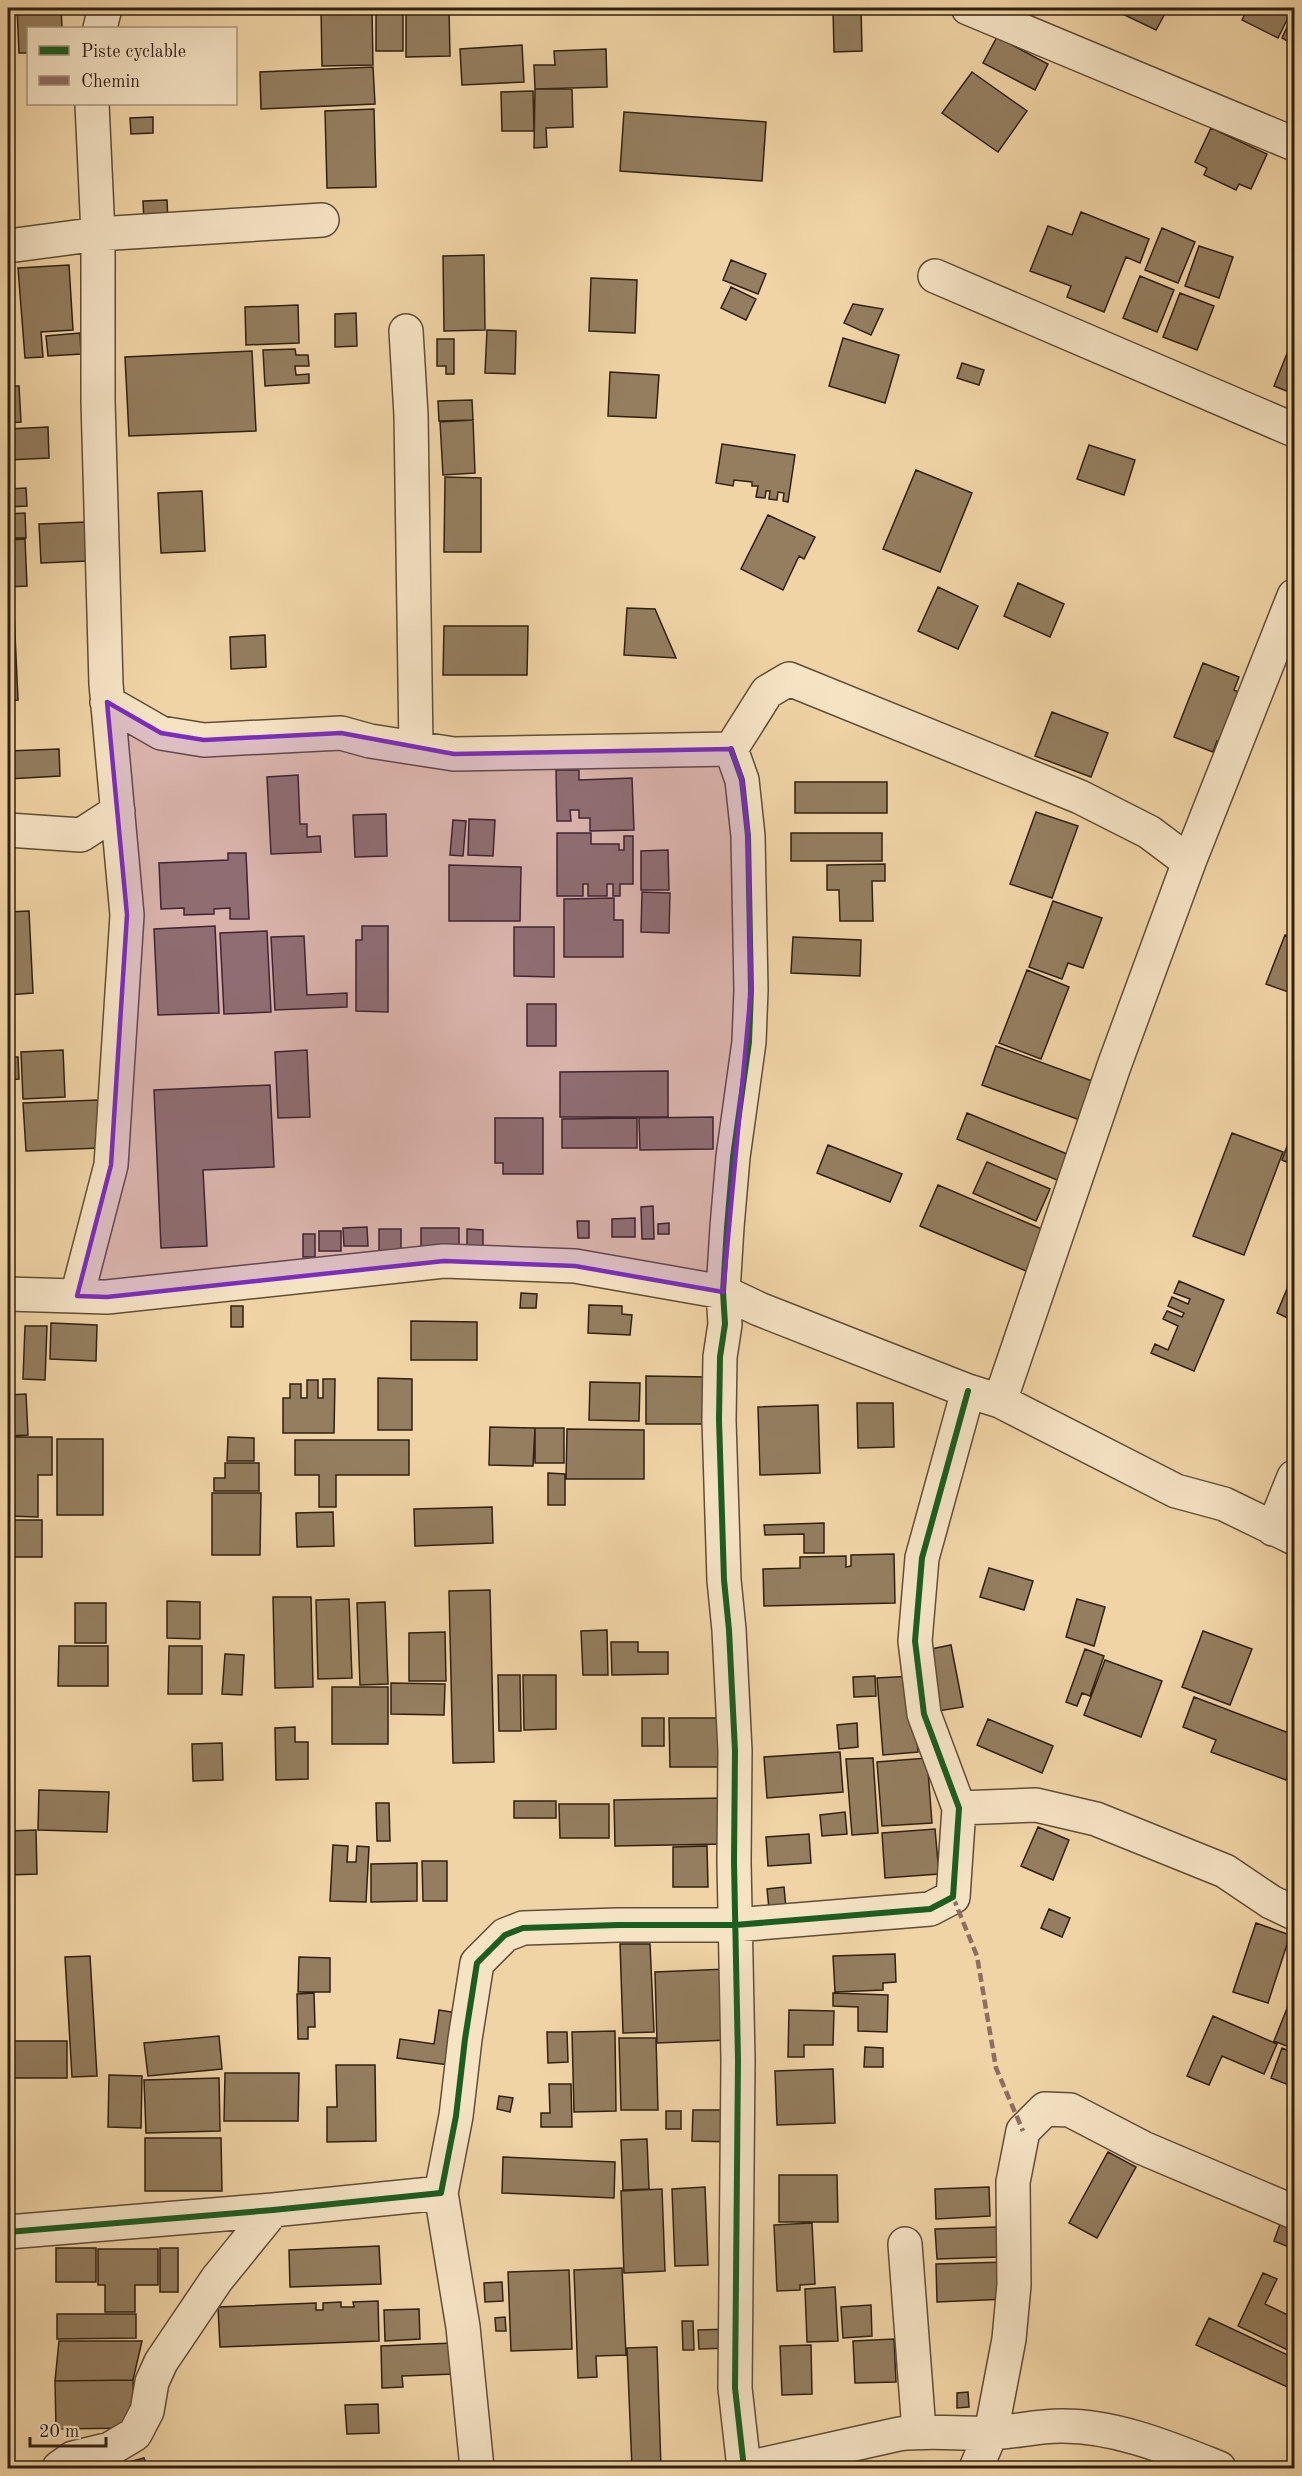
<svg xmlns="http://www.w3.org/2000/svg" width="1302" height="2476" font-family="'Old Standard TT',serif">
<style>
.building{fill:#947e5f;stroke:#302013;stroke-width:1.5}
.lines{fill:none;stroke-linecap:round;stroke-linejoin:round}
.minor-casing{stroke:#604d38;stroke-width:36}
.minor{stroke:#f5e3c4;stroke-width:33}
.quiet{stroke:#8d6e63;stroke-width:4.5;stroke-dasharray:9 4.5;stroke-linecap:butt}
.cycleway-casing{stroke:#f5e3c4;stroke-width:10}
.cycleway{stroke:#1b5e20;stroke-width:6}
.marked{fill:#7b2cbf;fill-opacity:0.2;stroke:#7b2cbf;stroke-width:4.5;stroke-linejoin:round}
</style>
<rect width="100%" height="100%" fill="#f0d4a5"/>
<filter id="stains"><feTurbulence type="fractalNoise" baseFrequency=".00333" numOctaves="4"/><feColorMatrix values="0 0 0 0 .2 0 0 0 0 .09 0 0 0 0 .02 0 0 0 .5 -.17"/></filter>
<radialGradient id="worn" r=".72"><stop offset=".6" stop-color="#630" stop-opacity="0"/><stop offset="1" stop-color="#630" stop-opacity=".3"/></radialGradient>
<path class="building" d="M17,8h44l1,20h-34v25h-9z
M321,8h51l1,57 -51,1z
M376,8h27v43h-27z
M406,8h43l1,48 -44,1z
M833,8h28l1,43 -28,1z
M1110,8h58l-12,22z
M1248,8h45l-15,30 -36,-18z
M1294,12v33l-12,-7z
M997,37l51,27 -13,26 -52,-27z
M522,45l2,37 -62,3 -2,-36z
M606,49l1,38 -72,2 -1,-24h21l-1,-14z
M373,67l2,37 -114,5 -1,-37z
M972,72l55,39 -29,41 -56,-39z
M535,89h37l1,38 -27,1 1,19 -13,1z
M533,91l1,40h-32l-1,-39z
M374,109l2,78 -49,1 -2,-77z
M624,112l142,10 -4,59 -142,-10z
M153,117v16l-22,1 -1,-16z
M1211,128l56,26 -16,35 -12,-5 -3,6 -32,-15 3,-7 -12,-6z
M167,200l1,23h-24l-1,-22z
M1081,212l68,27 -9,24 -14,-6 -22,55 -37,-15 4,-11 -41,-15 18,-45 24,9z
M1162,228l33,14 -17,41 -33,-13z
M1199,246l34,11 -14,41 -34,-12z
M484,255l1,75 -41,1 -1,-75z
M731,260l35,14 -8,20 -35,-14z
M69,265l4,65 -32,2 2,25 -18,1 -7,-90z
M1140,276l34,14 -17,42 -34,-14z
M591,278l46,2 -2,53 -46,-2z
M731,287l25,12 -10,21 -25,-12z
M1180,293l34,13 -17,44 -34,-13z
M853,304l30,5 -12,26 -27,-12z
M298,305l1,38 -53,2 -1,-38z
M356,313l1,33 -22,1v-33z
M487,330l29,1 -1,43 -30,-1z
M80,333l1,21 -33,2 -2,-20z
M1294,336v58l-20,-8z
M843,338l56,17 -14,48 -56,-17z
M437,339h17v35h-8v-8h-9z
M295,349l1,6h12l1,11h-14l1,9 13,-1v9l-44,3 -2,-36z
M252,351l4,80 -127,5 -4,-79z
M962,363l22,7 -5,15 -22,-7z
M610,372l49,3 -3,43 -48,-2z
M8,386h11l2,36 -13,1z
M472,400l1,20 -34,1 -1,-20z
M473,420l2,53 -32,2 -3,-53z
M48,427l1,31 -41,2v-31z
M722,444l73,11 -7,47 -5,-1 1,-8 -6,-1 -1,8 -8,-1 1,-8h-4l-1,7 -9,-1 2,-11h-6v-4l-18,-2 -1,6 -17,-3z
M1089,445l46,15 -11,35 -47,-16z
M916,470l56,23 -32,79 -57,-23z
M445,477l36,1v74h-37z
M26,488l1,18 -19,1v-18z
M202,491l3,60 -44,2 -3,-60z
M25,513l1,25h-18v-24z
M768,515l47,22 -11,22 -5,-3 -16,34 -42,-21z
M86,522l2,39 -47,2 -2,-39z
M25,539l2,47 -19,1v-47z
M1018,583l46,21 -14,33 -46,-21z
M938,587l40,19 -20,43 -40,-18z
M13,590l5,110 -10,1v-110z
M627,608l28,1 21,49 -52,-3z
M444,626h84l-1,49h-84z
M265,635l1,32 -35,2 -1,-32z
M1203,663l36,14 -5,13 11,5 -20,49 -8,-3 -4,11 -39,-15z
M1052,712l56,21 -17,44 -56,-21z
M59,749l1,27 -52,3v-28z
M556,770h23v10l53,-2 2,52 -44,1v-13h-11v-8h-9l1,11h-14z
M298,775l2,49h7v13l13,-1 1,16 -50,2 -4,-77z
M795,782h92v31h-92z
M1036,812l42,14 -26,72 -42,-14z
M386,814l1,42 -32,1 -2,-42z
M469,819l26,1 -2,36 -25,-1z
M453,820l13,1 -3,35 -13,-1z
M557,833h34v11h28v6h5v-14h9v48h-13v12h-7v-12h-6v12h-19v-12h-5v12h-26z
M791,833h91v28h-91z
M668,850l1,40h-28v-39z
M228,853h18l3,66h-19v-11l-16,1v5l-30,1v-7l-23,1 -2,-46 69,-3z
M885,864v17h-13l1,40h-33l-1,-31h-12v-25z
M449,865l72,2 -1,54h-71z
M642,892l28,1 -1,40 -28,-1z
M614,898v22h9v37h-59v-58z
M1053,901l49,17 -19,50 -15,-5 -6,16 -33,-12z
M29,911l4,82 -25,2v-83z
M215,926l4,87 -61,2 -4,-86z
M362,926h26v86l-32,-1v-71h6z
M514,927h40v50l-40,-1z
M267,931l4,81 -47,2 -4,-81z
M1285,935l9,4v55l-28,-10z
M304,936l3,59 40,-2v14l-72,3 -4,-73z
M793,937l68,3 -1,36 -69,-3z
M1027,970l42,17 -28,72 -42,-16z
M527,1004h29v42h-29z
M996,1046l99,36 -15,38 -98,-35z
M63,1050l2,47 -42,2 -2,-47z
M307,1050l3,67 -32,1 -3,-66z
M8,1057h10l1,22 -11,1z
M668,1071v46h-108v-45z
M270,1085l4,82 -71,3 4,76 -46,2 -7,-158z
M98,1100l2,48 -74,3 -3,-48z
M967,1113l105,43 -10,26 -105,-43z
M713,1117v32l-73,1 -1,-32z
M495,1118h48v56h-40v-11h-8z
M637,1118v30h-75v-29z
M1294,1127v38l-12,-5z
M1232,1133l51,19 -39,103 -51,-19z
M828,1145l74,29 -12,28 -73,-29z
M987,1162l63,27 -14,32 -63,-28z
M938,1185l106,45 -18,41 -106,-45z
M653,1206l1,33h-12l-1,-32z
M635,1218v19h-23v-18z
M577,1221h12v17h-11z
M669,1223v11h-11v-10z
M367,1227l1,19h-24l-1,-18z
M421,1228h38v27l-38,-1z
M379,1229h22v25h-22z
M467,1229l16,1v20h-16z
M319,1231h22v20h-22z
M303,1234h12v23h-12z
M1294,1272v49l-17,-8z
M1179,1281l45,19 -30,71 -43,-18 4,-9 13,6 10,-24 -15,-7 4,-8 15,6 2,-4 -16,-7 4,-9 16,7 2,-5 -16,-6z
M521,1293l16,1 -1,14h-16z
M589,1305l33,1v8l10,1 -2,20 -42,-2z
M231,1306h12v21h-12z
M411,1321l66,1v38h-66z
M51,1323l46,2 -1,36 -46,-2z
M25,1326h22l-2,54 -22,-1z
M646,1376l63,1 -1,47h-62z
M378,1378l34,1v51h-34z
M323,1379h12l-1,54h-51v-35h7v-14h11v14h6v-18h11v18h5z
M590,1382l50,1 -1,38 -50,-1z
M26,1394l2,41 -20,1v-41z
M857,1403h36l1,44 -36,1z
M818,1405l2,68 -60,2 -2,-68z
M490,1427l45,1 -2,38 -44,-1z
M535,1428h29v35h-29z
M567,1429l77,1v49h-78z
M8,1437h44v38h-14v42l-30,-1z
M228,1437l26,1v23h-27z
M57,1439h46v76h-46z
M295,1440h114v35h-73v32h-17v-32h-24z
M225,1463h34v28h-45v-13h11z
M548,1473l17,1v31h-17z
M212,1493h49l-1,62h-48z
M492,1507l1,36 -78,3 -1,-37z
M333,1512l1,34 -37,1 -1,-34z
M8,1520h34v37h-34z
M824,1523v30h-20v-19l-39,1 -1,-10z
M894,1554l1,49 -131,3 -1,-37 37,-1v-11l46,-1v11l5,-1v-11z
M989,1568l44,13 -9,29 -44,-13z
M490,1590l4,172 -41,1 -4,-172z
M273,1597h38l2,90 -38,1z
M349,1599l3,79 -34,1 -2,-79z
M1077,1599l28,8 -11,39 -28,-9z
M167,1601l33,1v37l-33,-1z
M385,1602l3,82 -28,1 -3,-82z
M75,1603h31v40h-31z
M607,1630l1,45h-25l-2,-44z
M1203,1631l49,18 -22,56 -48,-18z
M445,1632l1,49h-37v-48z
M611,1642h27v10h30v22l-56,1z
M951,1645l12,62 -31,5 -11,-61z
M59,1646h49v40h-50z
M169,1646h33v48h-34z
M1085,1649l19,7 -14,40 -8,-3 -5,13 -11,-4z
M225,1654l19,1 -2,40 -20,-1z
M1105,1660l57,21 -21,56 -57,-22z
M498,1675h22l1,56h-22z
M523,1675h33v54l-32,1z
M875,1676l1,20 -22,1 -1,-20z
M913,1676l5,76 -35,3 -6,-77z
M391,1683l54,1 -1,31 -53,-1z
M332,1687h56v57h-56z
M1194,1697l100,38v23l-8,22 -75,-28 5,-12 -33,-13z
M642,1718h22v28h-22z
M669,1718h55l1,49h-55z
M988,1719l65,27 -11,27 -65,-28z
M857,1723l1,24 -19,2 -2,-24z
M295,1727v15h13v37l-32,1 -1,-52z
M222,1743l1,37 -30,1 -1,-37z
M840,1752l3,40 -76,6 -3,-41z
M873,1758l5,75 -26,2 -6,-76z
M927,1758l5,65 -50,3 -5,-64z
M39,1790l70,2 -2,40 -69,-2z
M725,1798v46l-110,2 -1,-46z
M514,1801h42v17h-42z
M376,1803h13l1,38h-13z
M559,1804h50v34h-49z
M845,1812l2,22 -25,2 -2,-21z
M1038,1827l31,13 -16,40 -32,-14z
M935,1829l4,45 -54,4 -3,-45z
M36,1830l1,44 -29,1v-44z
M809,1834l2,29 -43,3 -2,-29z
M333,1845l15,1 -1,16h9l1,-16 12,1 -3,55 -36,-1z
M707,1846l1,41h-35v-40z
M422,1861h25v40h-24z
M417,1863v38l-46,1v-38z
M784,1887l2,21 -17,1 -2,-20z
M1049,1909l21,9 -8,19 -21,-9z
M1256,1923l34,12 -22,68 -35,-11z
M620,1944h30l4,88 -31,1z
M895,1954l1,28 -13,1v7l-48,2 -2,-36z
M90,1956l7,120 -25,1 -7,-120z
M299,1957l31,1v34h-32z
M727,1969l2,71 -72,3 -2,-71z
M314,1993l1,34h-7v12h-10l-1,-45z
M833,1993l55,2 -1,37 -29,-1v-24l-25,-1z
M1292,1996l2,1v52l-20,-8z
M439,2010l25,4 -8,52 -59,-8 3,-19 34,5z
M789,2010l45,1 -1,34h-29v12h-16z
M1213,2016l64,28 -13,30 -42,-18 -13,29 -22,-9z
M615,2031l1,80 -42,1 -2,-80z
M547,2032h20l1,30 -20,1z
M219,2036l3,33 -74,7 -4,-33z
M619,2038h37l2,72h-37z
M8,2041h59v37h-59z
M865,2047l18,1v19h-19z
M1282,2048l12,5v34l-23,-9z
M336,2065h39l1,76 -49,1v-35h10z
M833,2069l2,54 -58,2 -2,-54z
M225,2073h74l-1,48h-74z
M109,2075l33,1 -1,52 -33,-1z
M219,2078l1,53 -74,2 -2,-53z
M549,2084h22l1,43h-31v-14h9z
M499,2096l14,2 -3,14 -13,-3z
M693,2110h38v32l-39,-1z
M666,2111h15v18h-15z
M145,2138h76l1,53h-77z
M647,2139l2,50 -26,1 -2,-50z
M1108,2152l28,15 -39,71 -28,-15z
M503,2157l112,5 -1,36 -112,-5z
M779,2175h58l1,47h-59z
M705,2187l3,78 -33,1 -3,-77z
M989,2187l1,29 -54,3 -1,-30z
M662,2189l3,82 -41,2 -3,-82z
M812,2223l3,61 -15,1v5l-23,1 -3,-66z
M1280,2224l14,6v19l-20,-8z
M998,2227l1,30 -62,2 -2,-30z
M379,2246l2,38 -91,3 -1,-37z
M56,2248h40v34h-40z
M160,2248h18v44h-18z
M98,2249h60v36h-23v27h-30v-27h-7z
M1007,2262l1,37 -71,3 -1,-38z
M622,2268l4,87 -30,1 1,21 -19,1 -4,-108z
M569,2270l3,79 -61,2 -3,-79z
M1263,2273l14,6 -12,25 29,14v35l-56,-27z
M502,2282l1,19 -18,1 -1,-19z
M835,2287l3,54 -31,1 -2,-53z
M378,2301l1,40 -159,6 -2,-40 98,-4v7h7v-7l18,-1v5h13l-1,-5z
M871,2305l1,31 -29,2 -2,-31z
M419,2309l1,30 -35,2 -1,-31z
M57,2314h79v24l-79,1z
M505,2317l1,14h-10l-1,-13z
M1209,2318l85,40v32l-98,-45z
M682,2321h11l1,29h-11z
M729,2329l1,19 -31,1 -1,-19z
M894,2339l2,43 -41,1 -2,-42z
M59,2341h83l-9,39 -78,1z
M453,2343l1,31 -52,2 1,11 -21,1 -1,-42z
M811,2345l1,49 -30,1 -2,-49z
M657,2347l4,121h-29l-5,-120z
M133,2380l1,48 -78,1 -1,-48z
M968,2392l1,15 -12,1v-15z
M378,2404l1,29 -32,1 -2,-29z
M144,2458l4,10h-41z
M911,2462l-3,6h-49z"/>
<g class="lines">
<defs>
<path id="minor" d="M968,8l326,136
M100,28l5,-20
M8,246l90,-12 224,-14
M935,276l359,154
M406,331l5,84 5,332
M107,702l54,31 43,7 137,-7 29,8 84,13 277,-5
M731,749l11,31 6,56 3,154 -2,52 -16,115 -6,70 -4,65 2,32 -5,33 -1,63 5,160 5,50 6,121 -1,111 4,198 -3,328 9,80
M731,749l36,-57 22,-13 291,118 69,35 40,30
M8,830l73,5 37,-24
M8,1294l99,3 337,-36 131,5 148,26 36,17 209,82 32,10 176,90 48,13 70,34
M77,1296l34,-131 16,-250 -21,-231 -8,-283v-167l-6,-130
M1000,1401l114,-335 75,-204 105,-266
M1273,1529l21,-52
M959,1808l77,-3 60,14 129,52 46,31 23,11
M441,2193l22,134 14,141
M8,2232l265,-22 168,-17 15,-77 9,-77 12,-76 28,-28 18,-7 95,-3h117l195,-16 23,-12 6,-89 -35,-94 -9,-73 7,-83 46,-167
M905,2244l14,187
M59,2468l14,-10 37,-9 25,-15 12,-23 5,-29 9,-20 56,-83 56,-69
M747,2468l152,-34c30,-4 61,0 92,-1 23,-1 46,-7 69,-7 54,-1 109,22 159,42
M976,2468l15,-35 18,-94 5,-54 -1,-103 10,-51 22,-22 25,1 73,38 151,64"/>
</defs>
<use href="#minor" class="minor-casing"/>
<use href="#minor" class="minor"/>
<path class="quiet" d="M953,1897l24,59 19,112 27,63"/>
<defs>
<path id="cycleway" d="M731,749l11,31 6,56 3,154 -2,52 -16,115 -6,70 -4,65 2,32 -5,33 -1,63 5,160 5,50 6,121 -1,111 4,198 -3,328 9,80
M8,2232l265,-22 168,-17 15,-77 9,-77 12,-76 28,-28 18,-7 95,-3h117l195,-16 23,-12 6,-89 -35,-94 -9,-73 7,-83 46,-167"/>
</defs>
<use href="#cycleway" class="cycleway-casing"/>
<use href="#cycleway" class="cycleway"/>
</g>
<path class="marked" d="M107,702l54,31 43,7 137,-7 113,21 277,-5 11,31 6,56 3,154 -28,302 -148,-26 -131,-5 -337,36 -30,-1 34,-131 16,-250z"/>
<rect width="1302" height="2476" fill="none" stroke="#f0d4a5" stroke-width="30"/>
<rect x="9" y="9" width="1284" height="2458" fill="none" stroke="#302013" stroke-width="3"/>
<rect x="15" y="15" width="1272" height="2446" fill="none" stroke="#302013" stroke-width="1.5"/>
<rect x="27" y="27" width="210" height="78" fill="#f5e3c4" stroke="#a6957d" stroke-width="1.5"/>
<rect x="39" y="46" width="30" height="9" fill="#1b5e20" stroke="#a6957d" stroke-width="1.5"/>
<text x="81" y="57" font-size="18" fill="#302013">Piste cyclable</text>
<rect x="39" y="76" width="30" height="9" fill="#8d6e63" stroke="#a6957d" stroke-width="1.5"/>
<text x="81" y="87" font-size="18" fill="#302013">Chemin</text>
<path d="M30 2437v9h76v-9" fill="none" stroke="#302013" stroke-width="3"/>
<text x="39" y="2437" font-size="18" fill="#302013" stroke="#f5e3c4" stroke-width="4.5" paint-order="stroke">20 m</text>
<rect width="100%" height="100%" filter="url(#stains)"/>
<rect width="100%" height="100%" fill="url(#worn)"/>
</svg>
